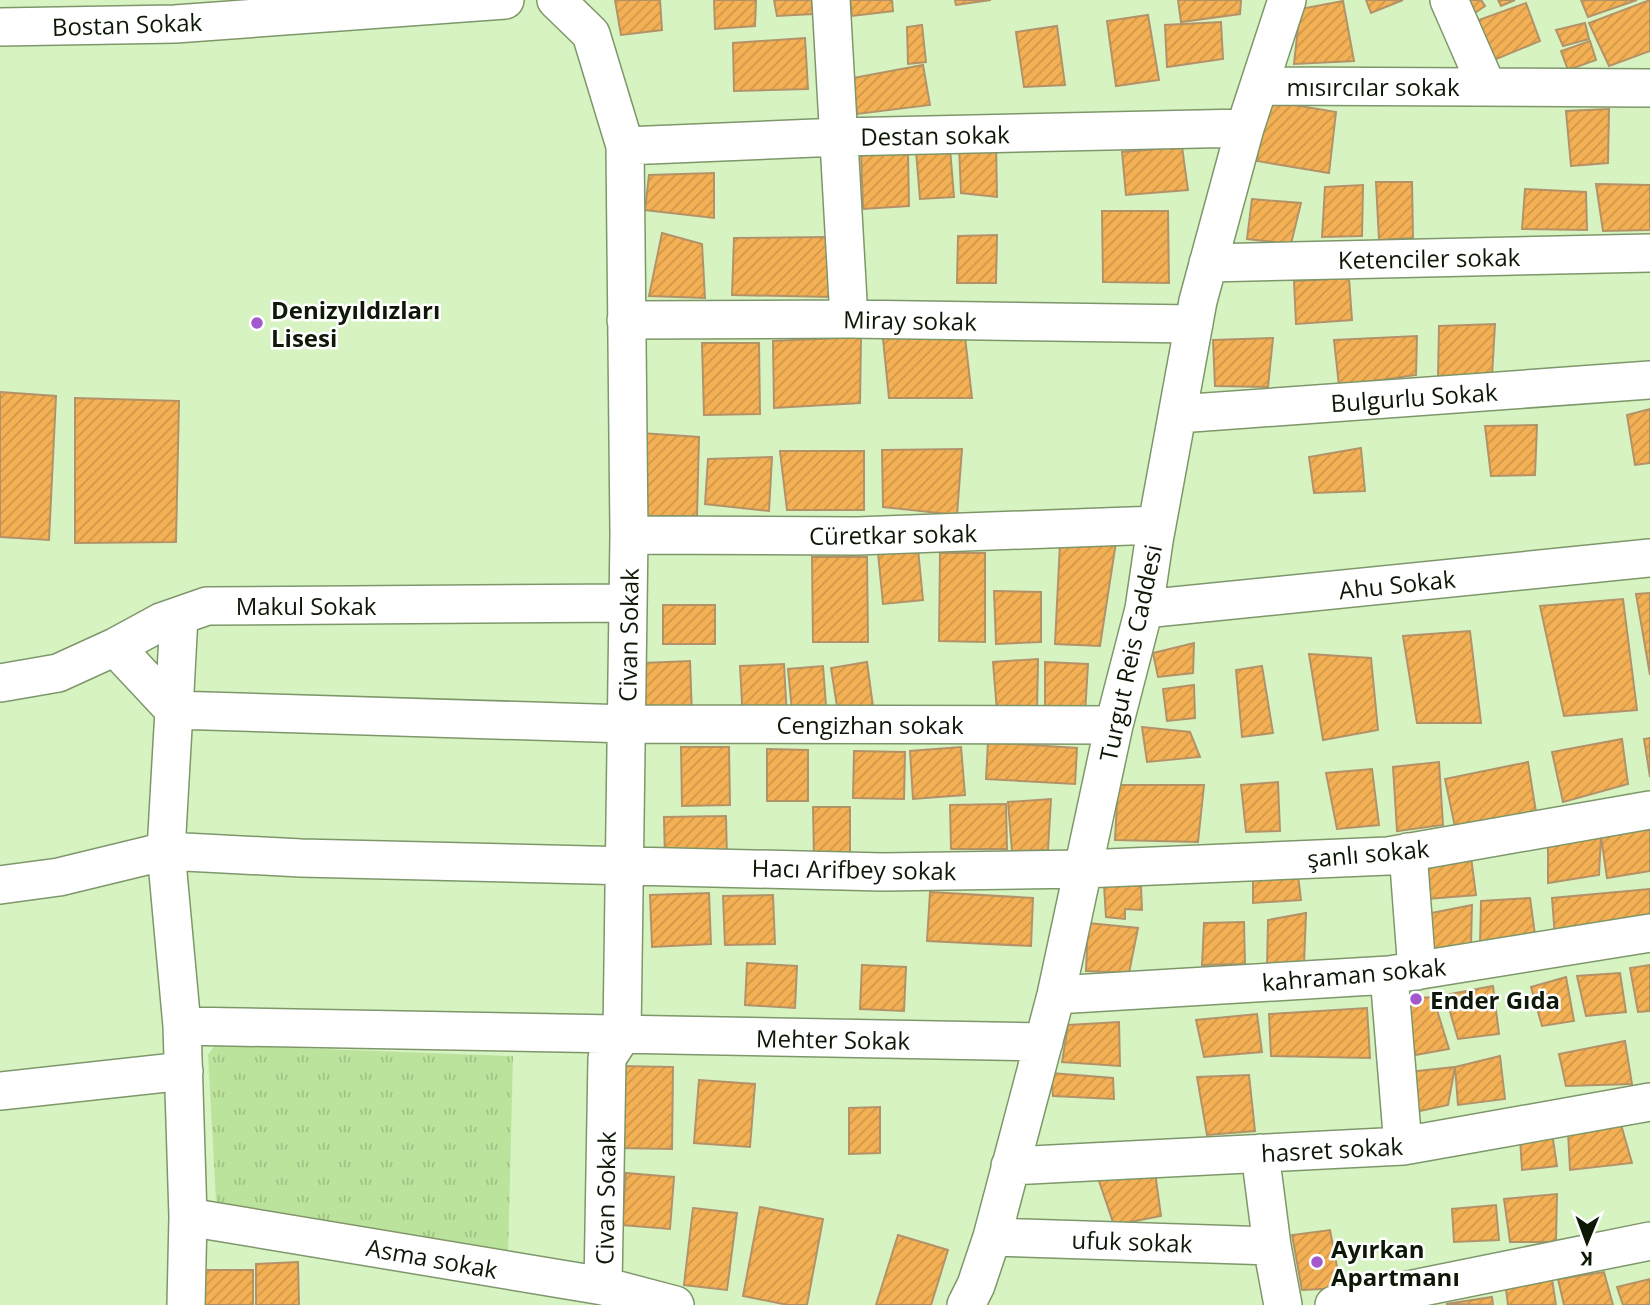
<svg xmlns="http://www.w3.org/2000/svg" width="1650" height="1305" font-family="'Open Sans',sans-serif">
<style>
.park{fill:url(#park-tufts)}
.building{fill:url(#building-hatch);stroke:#b49268;stroke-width:2}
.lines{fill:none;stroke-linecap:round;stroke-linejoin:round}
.minor-casing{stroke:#7e976a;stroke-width:40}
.minor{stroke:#fff;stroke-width:37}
.poi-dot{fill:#a358cb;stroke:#fff;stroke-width:2.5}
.labels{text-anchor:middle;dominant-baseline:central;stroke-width:5;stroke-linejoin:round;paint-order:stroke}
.street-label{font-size:24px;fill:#0e1807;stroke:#fff}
.poi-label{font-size:24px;font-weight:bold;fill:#0e1807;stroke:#fff;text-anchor:start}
</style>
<defs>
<pattern id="park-tufts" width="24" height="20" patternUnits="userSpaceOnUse" patternTransform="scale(1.75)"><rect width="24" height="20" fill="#bbe39b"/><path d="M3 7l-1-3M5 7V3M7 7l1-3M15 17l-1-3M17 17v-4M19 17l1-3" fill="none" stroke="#a0c284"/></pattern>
<pattern id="building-hatch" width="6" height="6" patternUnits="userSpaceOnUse" patternTransform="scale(1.75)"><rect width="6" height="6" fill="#f4b054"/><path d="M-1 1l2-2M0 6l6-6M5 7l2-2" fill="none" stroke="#d09748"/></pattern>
</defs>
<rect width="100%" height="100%" fill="#d7f3c2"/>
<path class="park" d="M215,1045l298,11 -5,200 -285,-47 -7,-9 -8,-145z"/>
<path class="building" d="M615,0h45l2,30 -41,5z
M714,0h42l-1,26 -40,3z
M774,0h38l1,14 -36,2z
M850,0h42l1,11 -41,5z
M955,0h36l-35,5z
M1178,0h63l-1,14 -59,8z
M1366,0h37l-32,13z
M1455,0h26l4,6 -22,15z
M1498,0h17l-14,6z
M1581,0h56l-49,17z
M1650,0v51l-41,15 -20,-43z
M1343,1l11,60 -60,3 6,-55z
M1526,3l14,38 -46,19 -18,-39z
M1148,15l11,65 -43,6 -9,-65z
M1221,22l2,37 -56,8 -2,-42z
M1585,23l4,16 -26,7 -7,-16z
M922,25l4,37 -18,2 -1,-37z
M1057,26l8,59 -41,2 -8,-55z
M805,38l3,51 -74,2 -1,-48z
M1590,41l6,19 -28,10 -7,-19z
M923,65l7,40 -73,9 -4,-36z
M1264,100l72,12 -7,61 -72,-12z
M1609,109l-1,54 -37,3 -5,-55z
M996,142l1,55 -36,-4 -2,-48z
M1182,147l6,43 -62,5 -4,-43z
M950,148l4,49 -34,2 -4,-48z
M908,151l1,55 -46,3 -2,-57z
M714,173v45l-69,-8 4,-35z
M1376,182h36l1,56 -34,2z
M1596,184l54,1v45l-47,1z
M1363,185l-1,51 -40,1 3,-50z
M1525,189l61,3 1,38 -65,-1z
M1252,199l49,4 -10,41 -44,-5z
M1102,211h66l1,72 -66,-1z
M662,233l40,11 3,54 -56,-2z
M997,235l-1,48h-39l1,-47z
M826,237l4,60 -98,-2 2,-57z
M1349,278l3,42 -56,4 -2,-43z
M1495,324l-3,52 -54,2 1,-52z
M964,328l8,70h-83l-7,-69z
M1417,336l-1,39 -77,11 -5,-46z
M861,337l-1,66 -86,5 -1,-67z
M1273,338l-5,49 -53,-1 -2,-46z
M702,343h57l1,71 -56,1z
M0,392l56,4 -7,144 -49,-3z
M75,398l104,3 -3,141 -101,1z
M1650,409v54l-15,2 -8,-50z
M1537,425l-2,50 -44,1 -6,-50z
M641,433l58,4 -2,79h-56z
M1361,448l4,43 -51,2 -5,-36z
M962,449l-5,66 -74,-8 -1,-57z
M780,451h84v59h-77z
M772,457l-3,54 -64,-7 3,-45z
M1116,542l-16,104 -45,-2 5,-101z
M918,549l5,51 -40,4 -5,-51z
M940,553h45v89l-46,-1z
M812,557h55l1,85h-55z
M994,591l47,1v50l-45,2z
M1650,593v82l-14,-81z
M1623,599l14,111 -73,6 -24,-110z
M663,605h52v39h-52z
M1470,631l11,92h-64l-14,-87z
M1194,643l-1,30 -35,4 -5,-24z
M1309,654l62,4 7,72 -55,10z
M1038,659l-1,53h-40l-4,-50z
M690,661l2,54 -48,2 -1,-54z
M867,662l7,52 -35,5 -8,-51z
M1045,662l43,2 -3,50 -40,-1z
M784,664l3,54 -44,3 -3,-55z
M823,666l4,52 -34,3 -5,-52z
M1262,666l11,67 -31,4 -6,-67z
M1194,685l1,33 -28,3 -4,-32z
M1142,727l48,5 10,25 -53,5z
M1650,738v39l-6,-38z
M1622,739l6,45 -65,18 -11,-50z
M988,742l89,6 -2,36 -89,-5z
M681,747h48l1,58 -48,1z
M961,747l4,48 -52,4 -3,-48z
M767,749l41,1v51h-41z
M854,751l51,1 -1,47 -51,-1z
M1439,762l4,63 -46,6 -4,-64z
M1528,762l8,50 -81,15 -10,-48z
M1372,769l7,56 -42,4 -11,-56z
M1278,782l2,49 -34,1 -5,-47z
M1118,785h86l-6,57 -83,-2z
M1051,799l-3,51 -36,1 -4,-49z
M1006,804l1,45h-56l-1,-44z
M813,807h37v53h-36z
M726,816l1,42 -62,1 -1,-42z
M1650,824v47l-43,7 -7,-48z
M1601,836l-2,39 -51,8v-39z
M1471,857l5,38 -48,4 -2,-40z
M1298,875l3,25 -48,3v-26z
M1104,885l37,1 1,24 -17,-1v10l-19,-2z
M1650,889v36l-95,12 -3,-39z
M930,892l103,6 -2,48 -104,-5z
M709,893l2,51 -59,3 -2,-52z
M773,895l2,49 -50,1 -2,-49z
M1530,898l6,44 -56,5 1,-46z
M1472,905l-1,40 -45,11 -5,-41z
M1306,913l-2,51 -37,3 1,-47z
M1244,922l1,42 -43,1 2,-42z
M1088,923l50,5 -9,45 -43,-2z
M747,963l50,3 -2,42 -50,-3z
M862,965l44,2 -2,44 -44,-2z
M1650,965v46l-12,1 -8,-44z
M1620,973l6,39 -40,4 -9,-40z
M1566,977l8,44 -32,5 -11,-39z
M1493,986l6,48 -41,5 -13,-44z
M1433,997l16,52 -34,6 -12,-56z
M1367,1008l3,50 -99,-2 -2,-42z
M1257,1014l5,38 -58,5 -8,-37z
M1119,1022l1,44 -58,-4 6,-37z
M1625,1041l7,43 -66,2 -7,-32z
M1500,1056l5,43 -47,6 -3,-38z
M619,1066l54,1 -1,82 -54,-1z
M1455,1067l-7,38 -33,7 -6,-40z
M1051,1073l62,5 1,21 -61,-3z
M1249,1075l6,56 -48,4 -10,-58z
M699,1080l56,4 -5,63 -56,-4z
M880,1107v46l-31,1v-46z
M1620,1121l12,42 -62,7 -2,-38z
M1552,1133l5,33 -35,4 -2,-32z
M1155,1172l6,44 -47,9 -16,-47z
M626,1173l48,4 -4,52 -48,-4z
M1557,1194l-1,48h-46l-6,-43z
M1496,1205l3,35 -45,2 -2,-33z
M760,1207l63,12 -16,86h-19l-45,-9z
M693,1208l44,5 -10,77 -43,-5z
M1330,1230l11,58 -39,2 -10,-55z
M898,1235l50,15 -17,55h-55z
M298,1262l1,43h-43v-41z
M201,1270h52v35h-53z
M1604,1272l9,33h-49l-6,-26z
M1552,1279l4,26h-48l-2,-16z
M1650,1279v26h-27l-6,-18z
M1492,1297l1,8 -47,-1z"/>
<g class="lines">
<defs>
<path id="minor" d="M556,0l35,34 34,112 4,389 -7,500 -15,23 -4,228
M831,0l18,319
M1449,0l38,87
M0,27l175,-3 330,-24
M1259,86l391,2
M625,146l214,-9 406,-9
M1208,263l442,-10
M626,320l223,-1 345,5
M1178,414l472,-34
M629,535l228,1 300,-11
M1144,609l506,-51
M179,616l-5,94 453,14 487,1
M115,647l59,63 -8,141 16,175 6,191 -2,88
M0,683l58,-10 57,-26 46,-25 46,-16 421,-3
M1408,852l9,119
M0,885l59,-8 107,-26 135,7 582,14 200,-3 305,-13 262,-46
M1389,975l14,171
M1056,995l333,-20 261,-42
M182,1026l862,16
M0,1091l184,-20
M1260,1153l12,93 11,59
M1010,1166l393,-20 247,-44
M188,1217l415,69 72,19
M992,1237l280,9
M966,1305l10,-20 16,-48 64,-242 58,-270 30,-116 10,-68 44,-240 47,-173 42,-128
M1334,1305l316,-64"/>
</defs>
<use href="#minor" class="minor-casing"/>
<use href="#minor" class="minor"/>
</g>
<g class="poi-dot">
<circle cx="257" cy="323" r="7"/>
<circle cx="1416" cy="999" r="7"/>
<circle cx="1317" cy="1262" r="7"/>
</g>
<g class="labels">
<g class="street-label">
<text transform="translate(127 24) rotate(-2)">Bostan Sokak</text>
<text x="1373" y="86">mısırcılar sokak</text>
<text transform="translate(935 135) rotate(-1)">Destan sokak</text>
<text transform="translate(1429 258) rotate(-1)">Ketenciler sokak</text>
<text transform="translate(910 320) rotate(1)">Miray sokak</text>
<text transform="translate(1414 397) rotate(-4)">Bulgurlu Sokak</text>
<text transform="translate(893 534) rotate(-1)">Cüretkar sokak</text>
<text transform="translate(1397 584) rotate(-6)">Ahu Sokak</text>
<text x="306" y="605">Makul Sokak</text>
<text transform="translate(628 635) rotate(-89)">Civan Sokak</text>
<text transform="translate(1130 653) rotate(-78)">Turgut Reis Caddesi</text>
<text x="870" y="724">Cengizhan sokak</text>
<text transform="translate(1368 853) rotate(-5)">şanlı sokak</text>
<text transform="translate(854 869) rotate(1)">Hacı Arifbey sokak</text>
<text transform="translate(1354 974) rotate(-5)">kahraman sokak</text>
<text transform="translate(833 1039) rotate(1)">Mehter Sokak</text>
<text transform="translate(1332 1149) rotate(-3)">hasret sokak</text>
<text transform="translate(605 1198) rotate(-89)">Civan Sokak</text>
<text transform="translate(1132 1241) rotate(2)">ufuk sokak</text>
<text transform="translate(432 1258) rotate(10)">Asma sokak</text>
</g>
<g class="poi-label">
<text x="271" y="309">Denizyıldızları<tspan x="271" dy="28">Lisesi</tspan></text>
<text x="1430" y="999">Ender Gıda</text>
<text x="1331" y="1248">Ayırkan<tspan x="1331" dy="28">Apartmanı</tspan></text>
</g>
</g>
<g transform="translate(1587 1242) rotate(181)" stroke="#ffffff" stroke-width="5" paint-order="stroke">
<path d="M0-5L12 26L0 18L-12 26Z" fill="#0e1807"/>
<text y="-10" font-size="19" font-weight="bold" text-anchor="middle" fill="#0e1807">K</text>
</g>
</svg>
